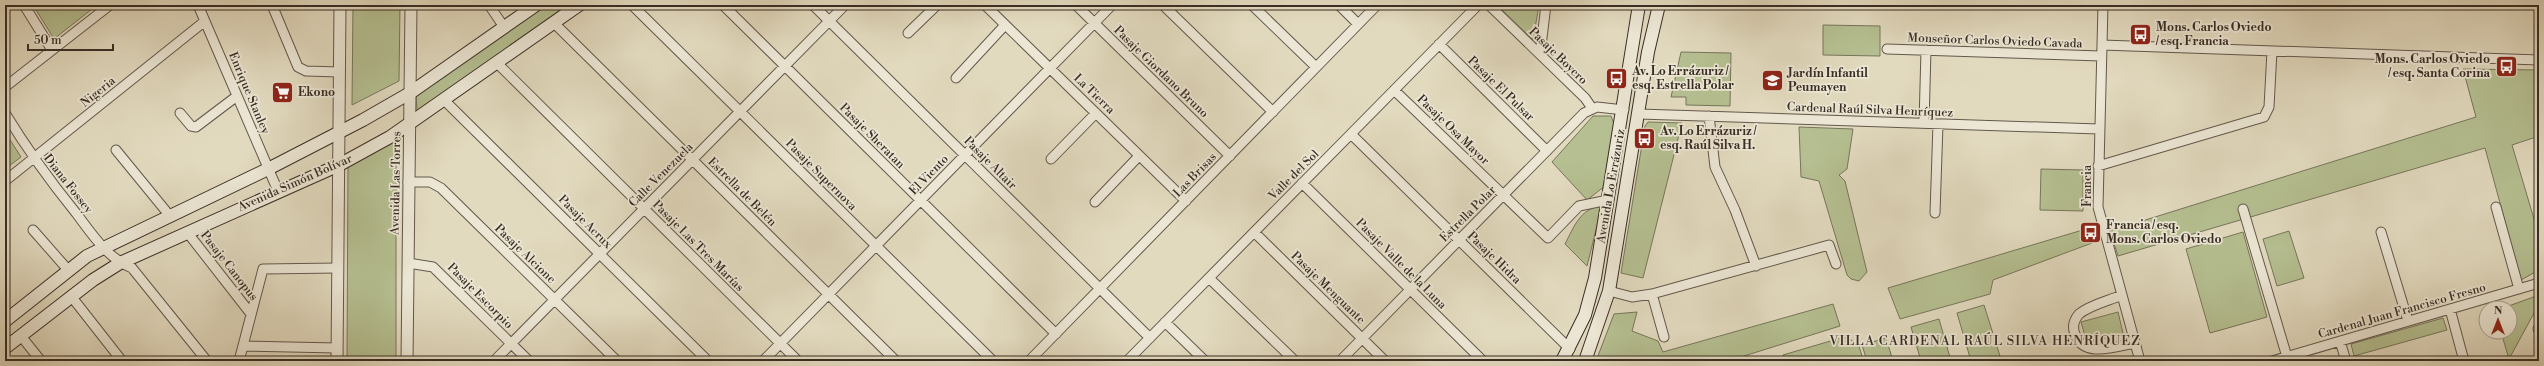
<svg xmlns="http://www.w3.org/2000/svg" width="2544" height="366" font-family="'Libre Bodoni',serif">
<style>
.green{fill:#b5bf91;stroke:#77765b}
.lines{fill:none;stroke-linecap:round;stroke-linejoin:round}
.minor-casing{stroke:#63584c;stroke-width:11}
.tertiary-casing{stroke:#63584c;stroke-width:13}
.secondary-casing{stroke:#392d25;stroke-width:14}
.minor{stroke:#ece7d5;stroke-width:9}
.tertiary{stroke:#ece7d5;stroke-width:11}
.secondary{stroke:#ece7d5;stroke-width:12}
.labels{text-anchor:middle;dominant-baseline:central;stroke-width:3.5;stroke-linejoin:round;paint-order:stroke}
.poi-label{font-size:12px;font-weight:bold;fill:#392d25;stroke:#ece7d5;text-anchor:start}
.street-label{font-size:12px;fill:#392d25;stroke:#ece7d5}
.neighbourhood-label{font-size:13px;letter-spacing:1px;fill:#392d25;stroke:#ece7d5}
</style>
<rect width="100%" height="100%" fill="#e2dabf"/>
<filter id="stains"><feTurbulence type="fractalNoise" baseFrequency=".005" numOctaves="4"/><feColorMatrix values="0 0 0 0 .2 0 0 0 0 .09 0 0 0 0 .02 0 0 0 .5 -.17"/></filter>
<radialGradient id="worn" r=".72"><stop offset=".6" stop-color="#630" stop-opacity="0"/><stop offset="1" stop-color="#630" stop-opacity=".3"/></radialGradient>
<path class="green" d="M33,5h64l-43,34z
M353,5h47l-1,76 -47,24z
M543,5h24l-150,106 -1,-17z
M1497,5h42l-6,35z
M1823,25l57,1v30l-57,-1z
M1681,52l50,1 -1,53 -44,-1v-8h-15z
M2463,69l76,1v66l-27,9 25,84 2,-1v42l-18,10 -36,-132 -367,108 -8,-25 366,-114z
M1593,116h18l3,8 -9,62 -18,14 -35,-38z
M1648,122l34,1 -39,155 -22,-5 24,-147z
M1799,127l54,2 -6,40 -8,6 6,6 22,91 -8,9 -8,-2 -4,-4 -28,-94 -18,-4z
M5,132l16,25 -16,12z
M396,139v222h-49l1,-197z
M2041,169l42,1v41l-43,-1z
M1602,206l-15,60 -22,-22c9,-17 15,-36 37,-38z
M2086,229l6,14 -99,37 -3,14 -90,25 -12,-31z
M2289,231l15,47 -27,8 -14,-47z
M2243,232l24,85 -57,16 -24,-84z
M2539,295v9l-30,55 -8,-27h9v-24h-7z
M1833,304l7,22 -112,35h-132l18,-47 23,-2 -5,19 26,10 5,11z
M1984,305l16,51 -17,5h-12l-14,-48z
M2118,312l5,21 -36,10 -6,-21z
M2443,318l4,12 -93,26 -3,-12z
M1939,319l12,42h-30l-10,-34z
M1844,337l14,6 4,13 -16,5h-61l-2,-6z
M1886,338l7,23h-26l-5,-16z"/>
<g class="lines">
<defs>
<path id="minor" d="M24,5l28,45
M198,5l80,186
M272,5l26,62 8,4 34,1
M489,5l15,22
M632,5l361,356
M723,5l333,329
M813,5l337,333
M985,5l201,196
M1076,5l154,151
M1163,5l110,107
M1252,5l64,62
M1339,5l19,19
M1489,5l96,93 7,10
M2103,5l-5,202 42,154
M554,23l342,338
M908,33l29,-28
M1439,44l108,107
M2102,45l437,15
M1887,49l214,7
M1540,54l6,-49
M497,63l301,298
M956,78l49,-53
M5,87l105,-82
M1394,90l154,148 31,-32 29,-6
M444,100l264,261
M5,113c22,36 45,68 71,100 16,21 31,45 56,55l75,93
M180,113l11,13 5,1 41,-31
M1639,114l460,15
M1709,116l6,51 20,43 21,56
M1924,123l2,-73
M1351,134l219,215
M116,150l54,66
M1051,159l45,-46
M2098,166l166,-49 5,-10 3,-56
M5,181l200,-160
M408,182h22l11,6 176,173
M1302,183l181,178
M1095,202l44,-46
M2496,207l23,82
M2243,209l44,148
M1935,213l3,-89
M33,230l36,41
M187,232l64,82
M1254,232l131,129
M2381,232l27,89
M408,263l25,4 96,94
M1209,278l86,83
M1609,291l23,6 20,-3 177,-49 7,19
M1652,294l12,43
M2122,295c-14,6 -32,10 -43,19 -5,6 -7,13 -4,20 8,25 42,12 60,9
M71,296l51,65
M2450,309l14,52
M1165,322l40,39
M2538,329l1,-1
M21,336l20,25
M2340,341l6,20
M243,346l94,2
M239,361l24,-92 75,-1
M494,361l351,-356
M763,361l349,-356
M1029,361l348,-356
M1127,361l351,-356
M1340,361l244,-248 13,-6 27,3
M2272,361l267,-78"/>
<path id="tertiary" d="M337,361l3,-356
M407,361l4,-356"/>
<path id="secondary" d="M5,321l82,-65 181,-87 95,-49 47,-27 126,-88
M5,348l88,-68 27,-17 219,-98 51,-28 189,-132
M1562,361l23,-46 10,-37 44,-273
M1585,361l24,-70 39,-239 11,-47"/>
</defs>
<use href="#minor" class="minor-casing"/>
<use href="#tertiary" class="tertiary-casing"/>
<use href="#secondary" class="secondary-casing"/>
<use href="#minor" class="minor"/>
<use href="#tertiary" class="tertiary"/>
<use href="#secondary" class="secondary"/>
</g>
<defs>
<symbol id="bus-square" viewBox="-11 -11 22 22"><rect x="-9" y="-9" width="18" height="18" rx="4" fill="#8f2418" stroke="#ece7d5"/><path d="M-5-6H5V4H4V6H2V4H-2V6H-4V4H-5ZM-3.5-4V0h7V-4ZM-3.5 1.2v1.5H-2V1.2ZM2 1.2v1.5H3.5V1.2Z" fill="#fff"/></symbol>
<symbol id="school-square" viewBox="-11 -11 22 22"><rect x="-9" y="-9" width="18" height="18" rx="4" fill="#8f2418" stroke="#ece7d5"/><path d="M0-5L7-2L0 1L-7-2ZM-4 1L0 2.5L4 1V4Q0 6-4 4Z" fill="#fff"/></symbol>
<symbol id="supermarket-square" viewBox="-11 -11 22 22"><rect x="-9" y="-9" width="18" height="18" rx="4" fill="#8f2418" stroke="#ece7d5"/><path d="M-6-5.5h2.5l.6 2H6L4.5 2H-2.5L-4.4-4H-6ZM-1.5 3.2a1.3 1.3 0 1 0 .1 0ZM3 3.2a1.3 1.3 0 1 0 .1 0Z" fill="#fff"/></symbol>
</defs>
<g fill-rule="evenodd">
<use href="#bus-square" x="2128" y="22" width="25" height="25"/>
<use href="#bus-square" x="2494" y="54" width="25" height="25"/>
<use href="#bus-square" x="1604" y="66" width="25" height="25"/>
<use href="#school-square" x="1760" y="68" width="25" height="25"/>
<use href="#supermarket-square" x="270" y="80" width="25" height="25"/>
<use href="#bus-square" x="1632" y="126" width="25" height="25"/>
<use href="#bus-square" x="2078" y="220" width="25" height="25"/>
</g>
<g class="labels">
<g class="poi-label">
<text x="2156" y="27">Mons. Carlos Oviedo<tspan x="2156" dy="14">/ esq. Francia</tspan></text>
<text x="2490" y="59" text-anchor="end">Mons. Carlos Oviedo<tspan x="2490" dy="14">/ esq. Santa Corina</tspan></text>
<text x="1632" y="71">Av. Lo Errázuriz /<tspan x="1632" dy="14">esq. Estrella Polar</tspan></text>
<text x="1788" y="73">Jardín Infantil<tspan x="1788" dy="14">Peumayen</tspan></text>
<text x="298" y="92">Ekono</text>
<text x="1660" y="131">Av. Lo Errázuriz /<tspan x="1660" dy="14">esq. Raúl Silva H.</tspan></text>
<text x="2106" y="225">Francia / esq.<tspan x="2106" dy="14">Mons. Carlos Oviedo</tspan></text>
</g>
<g class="street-label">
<text transform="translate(1995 41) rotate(2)">Monseñor Carlos Oviedo Cavada</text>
<text transform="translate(1558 56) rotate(44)">Pasaje Boyero</text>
<text transform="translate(1161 72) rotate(44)">Pasaje Giordano Bruno</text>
<text transform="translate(1501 89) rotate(44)">Pasaje El Pulsar</text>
<text transform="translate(98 92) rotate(-39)">Nigeria</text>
<text transform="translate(249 93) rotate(67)">Enrique Stanley</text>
<text transform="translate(1094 94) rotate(44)">La Tierra</text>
<text transform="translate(1870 110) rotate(2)">Cardenal Raúl Silva Henríquez</text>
<text transform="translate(1453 130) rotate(44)">Pasaje Osa Mayor</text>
<text transform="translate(872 136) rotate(45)">Pasaje Sheratan</text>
<text transform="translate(990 163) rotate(45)">Pasaje Altair</text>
<text transform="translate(661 175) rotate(-45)">Calle Venezuela</text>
<text transform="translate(821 175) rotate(45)">Pasaje Supernova</text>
<text transform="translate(929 175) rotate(-46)">El Viento</text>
<text transform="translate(1195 175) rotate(-46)">Las Brisas</text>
<text transform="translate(1294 175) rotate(-45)">Valle del Sol</text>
<text transform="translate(295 183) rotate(-24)">Avenida Simón Bolívar</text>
<text transform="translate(396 183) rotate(-89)">Avenida Las Torres</text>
<text transform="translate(68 184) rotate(52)">Diana Fossey</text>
<text transform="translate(1611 186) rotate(-80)">Avenida Lo Errázuriz</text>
<text transform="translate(2087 186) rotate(-90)">Francia</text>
<text transform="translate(742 192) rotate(45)">Estrella de Belén</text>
<text transform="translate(1468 214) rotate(-45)">Estrella Polar</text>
<text transform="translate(585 222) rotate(45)">Pasaje Acrux</text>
<text transform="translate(698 246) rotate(45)">Pasaje Las Tres Marías</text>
<text transform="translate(525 254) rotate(44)">Pasaje Alcione</text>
<text transform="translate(1494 258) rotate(44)">Pasaje Hidra</text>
<text transform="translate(1401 264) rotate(45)">Pasaje Valle de la Luna</text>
<text transform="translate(229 266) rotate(52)">Pasaje Canopus</text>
<text transform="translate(1328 288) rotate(44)">Pasaje Menguante</text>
<text transform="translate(480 296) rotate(45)">Pasaje Escorpio</text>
<text transform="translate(2402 311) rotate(-16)">Cardenal Juan Francisco Fresno</text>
</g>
<g class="neighbourhood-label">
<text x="1985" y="341">VILLA CARDENAL RAÚL SILVA HENRÍQUEZ</text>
</g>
</g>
<rect width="2544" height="366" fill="none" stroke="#e2dabf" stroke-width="20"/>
<rect x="6" y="6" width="2532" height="354" fill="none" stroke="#392d25" stroke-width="2"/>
<rect x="10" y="10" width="2524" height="346" fill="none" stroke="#392d25"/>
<g transform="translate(2498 320)"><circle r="19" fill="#ece7d5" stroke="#a49d8f"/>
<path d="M0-3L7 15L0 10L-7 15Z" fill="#8f2418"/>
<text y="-6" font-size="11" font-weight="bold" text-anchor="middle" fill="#392d25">N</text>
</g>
<path d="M28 44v6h85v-6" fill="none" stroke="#392d25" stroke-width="2"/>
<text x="34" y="44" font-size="12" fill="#392d25" stroke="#ece7d5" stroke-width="3" paint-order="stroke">50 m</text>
<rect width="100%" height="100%" filter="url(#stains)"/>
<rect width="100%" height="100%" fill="url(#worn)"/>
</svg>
